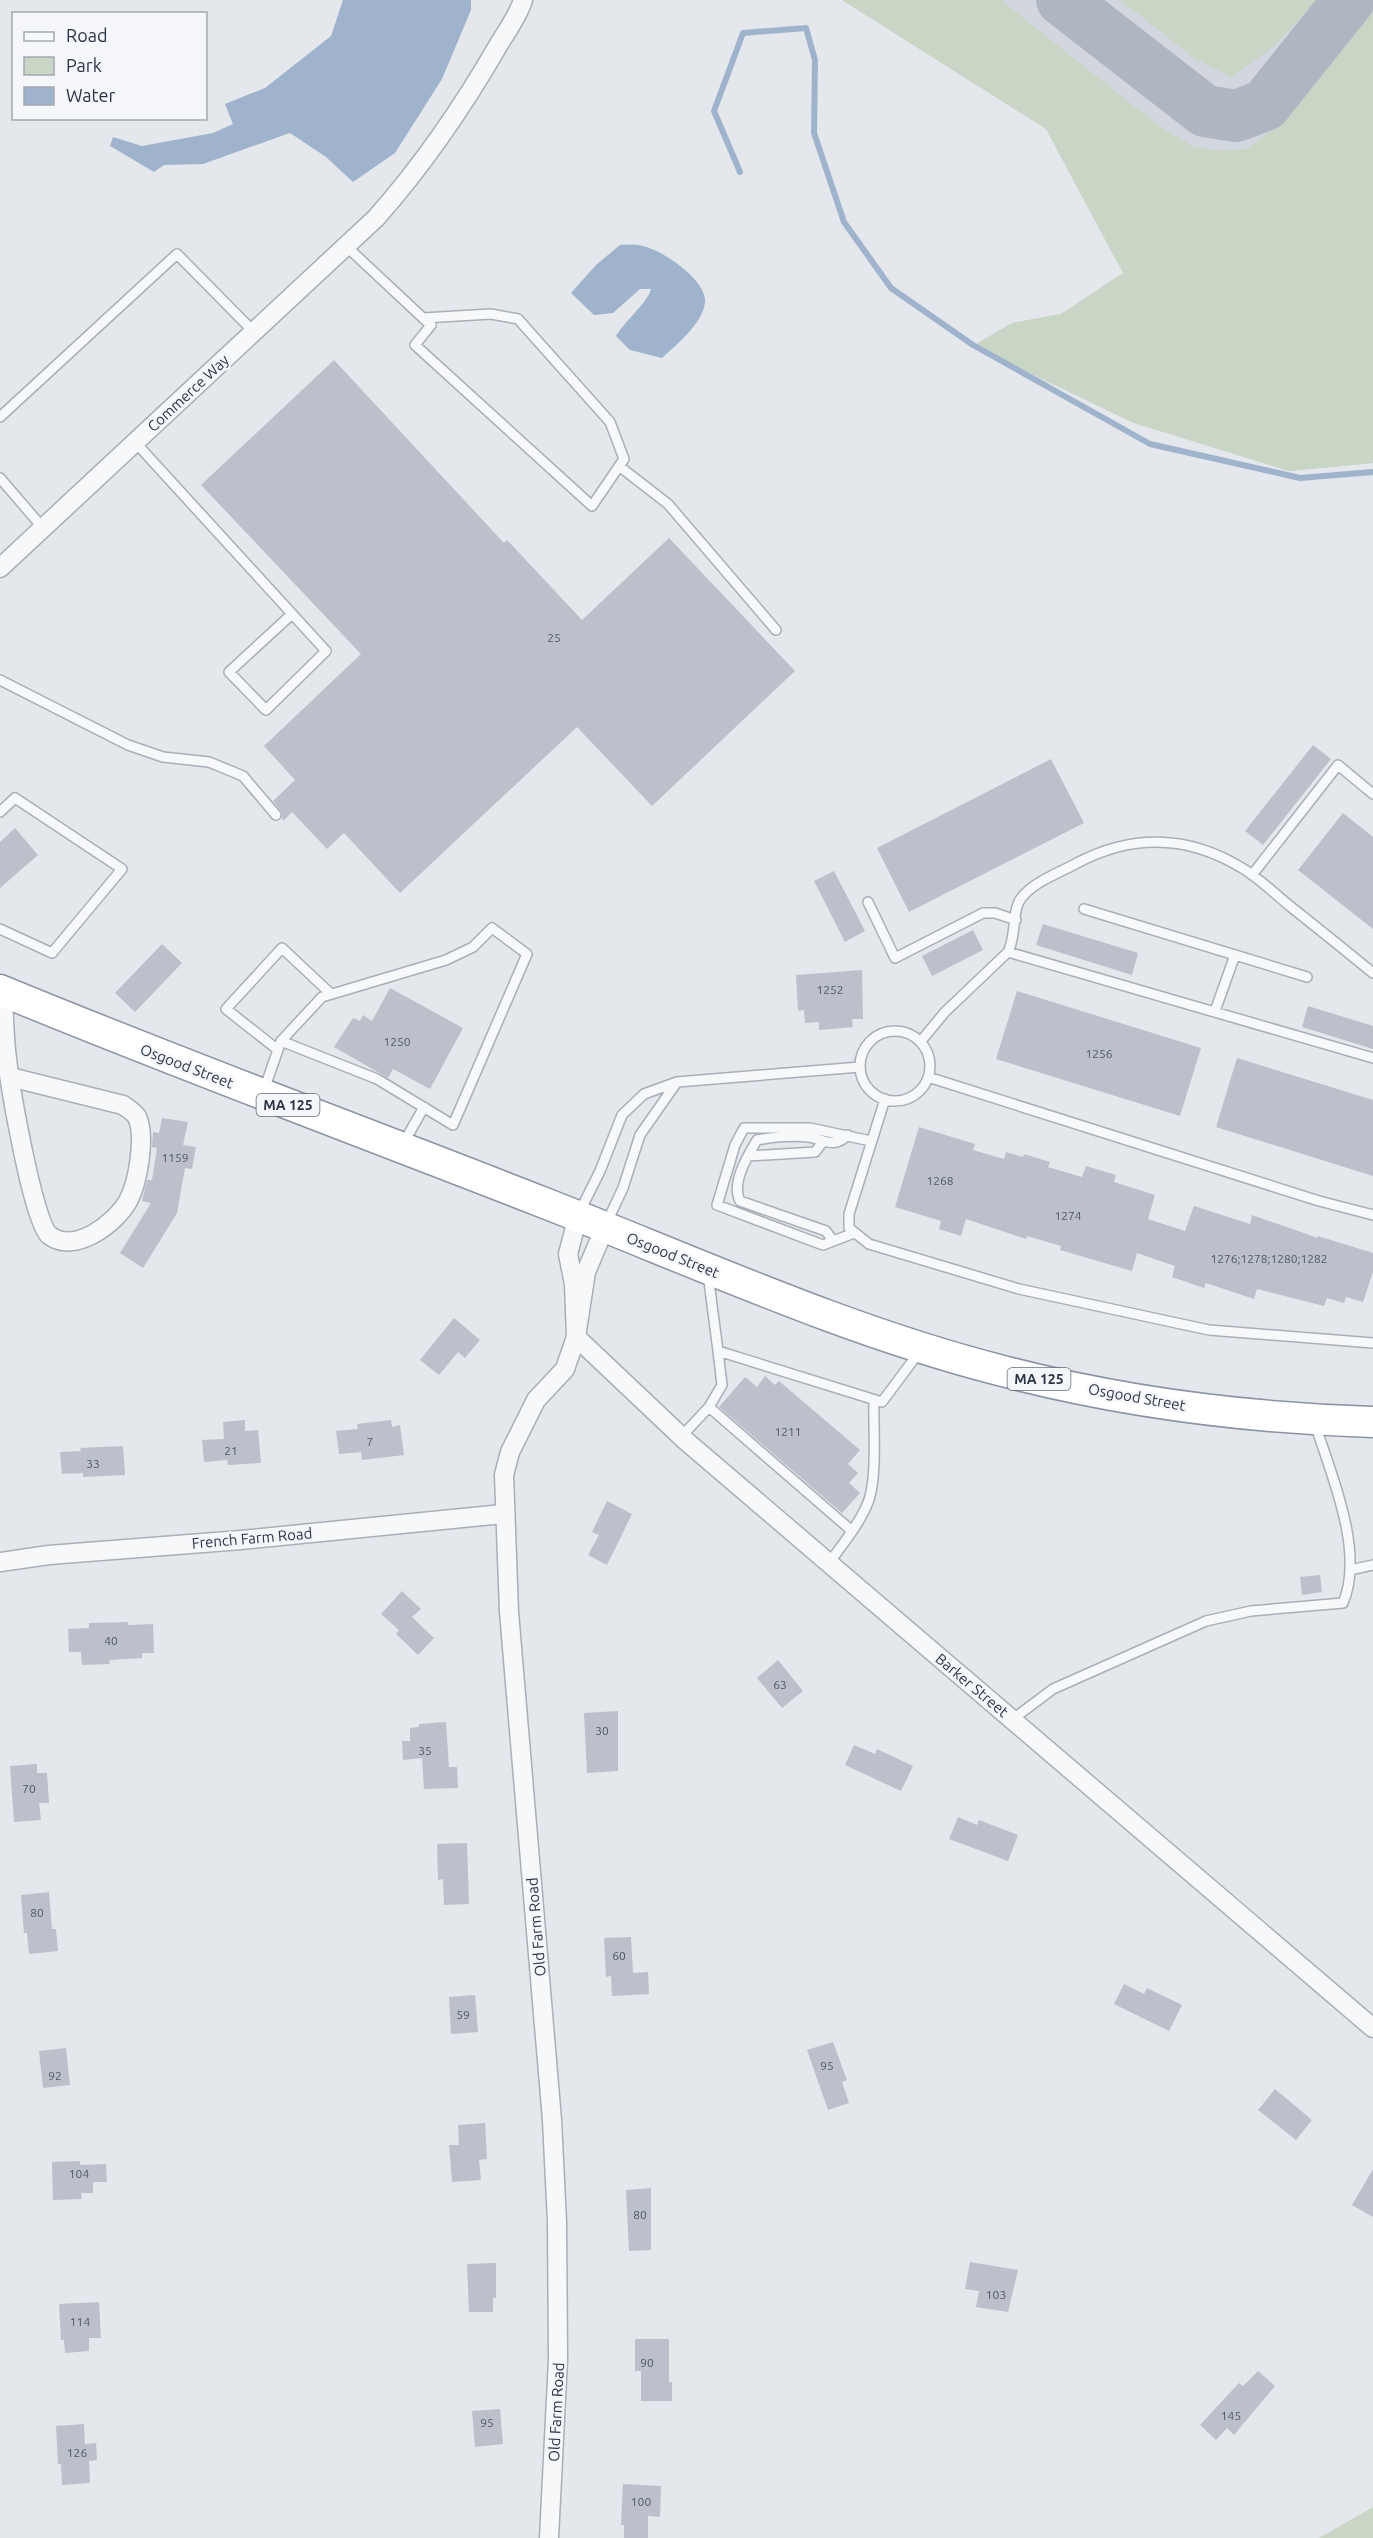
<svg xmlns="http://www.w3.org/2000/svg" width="1373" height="2538" font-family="Ubuntu,sans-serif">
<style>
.built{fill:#d2d6de}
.green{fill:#c9d6c5}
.water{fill:#9fb4cc}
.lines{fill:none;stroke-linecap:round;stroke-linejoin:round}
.stream{stroke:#9fb4cc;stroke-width:6}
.taxiway{stroke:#b0b6c1;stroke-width:52}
.building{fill:#bbc0ca}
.service-casing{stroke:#a9aeb7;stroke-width:12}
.minor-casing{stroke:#a9aeb7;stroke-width:21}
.trunk-casing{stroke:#8b94a3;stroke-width:33}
.service{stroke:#f7f8fa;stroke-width:9}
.minor{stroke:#f7f8fa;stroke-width:18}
.trunk{stroke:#fff;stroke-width:30}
.labels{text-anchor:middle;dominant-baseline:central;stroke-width:5;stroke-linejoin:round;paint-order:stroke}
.number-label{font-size:12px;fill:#4f5766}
.shield{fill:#f4f6f9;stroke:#676e7b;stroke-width:1.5}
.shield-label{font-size:14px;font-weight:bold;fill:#2b3445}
.street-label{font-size:15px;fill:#2b3445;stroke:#f4f6f9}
</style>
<rect width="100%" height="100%" fill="#e4e7ec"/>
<path class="built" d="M842,0h531v463l-84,8 -155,-48 -161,-77 39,-23 49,-9 62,-41 -77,-144z"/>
<path class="green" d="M842,0h159l157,125 36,22 27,4 26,-2 33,-25 93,-116v455l-84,8 -155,-48 -161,-77 39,-23 49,-9 62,-41 -77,-144z
M1120,0h197l-44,47 -42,30 -37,-19z
M1373,2507v31h-54z"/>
<path class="water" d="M343,0h128v10l-29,69 -47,74 -42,29 -27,-25 -36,-24 -87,31 -39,1 -10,7 -44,-26 3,-9 29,9 71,-13 20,-9 -8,-20 40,-16 66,-52z
M620,245c6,0 12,-1 18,0 21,2 70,35 67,58 -3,21 -28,41 -43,55l-32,-8 -14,-14c8,-14 33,-35 35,-47h-11l-27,24 -19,2 -23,-22 25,-28z"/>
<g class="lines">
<path class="stream" d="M740,172l-26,-61 29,-78 63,-5 9,32 -1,73 30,89 47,66 82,57 177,99 150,34 73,-6"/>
<path class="taxiway" d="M1062,0l143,111 31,5 29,-11 84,-105"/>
</g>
<path class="building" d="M334,360l170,183 3,-3 75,80 87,-82 126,133 -143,135 -75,-79 -177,166 -56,-60 -17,16 -35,-37 -9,9 -2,-10 -8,-10 22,-21 -31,-34 97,-92 -160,-169z
M1313,745l18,14 -68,86 -18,-14z
M1051,759l33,64 -175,89 -32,-64z
M1343,813l30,24v92l-75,-59z
M15,828l23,27 -38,33v-46z
M834,871l31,60 -20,11 -31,-61z
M1043,924l95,29 -6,22 -96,-30z
M973,930l10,20 -51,26 -10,-20z
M162,944l20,19 -47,49 -20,-19z
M862,970l1,49h-11l1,8 -34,3v-8l-14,1 -1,-13 -6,1 -2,-36z
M390,988l73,40 -33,61 -37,-20 -5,9 -54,-31 19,-29 7,3 3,-6 9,6z
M1017,991l184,57 -21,68 -184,-57z
M1308,1006l65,20v23l-71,-22z
M1237,1058l136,42v76l-157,-49z
M162,1118l26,4 -5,23 13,2 -4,22 -7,-1 -8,45 -34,55 -23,-15 31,-50 -9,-2 5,-21h5l5,-32 -5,-1 1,-15 6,1z
M919,1127l56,17 -2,6 31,9 2,-7 17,5 1,-3 26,8 -2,5 34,10 4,-11 30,9 -2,7 41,13 -7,24 37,12 9,-25 56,18 2,-9 66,23v-2l55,17v19l-10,30 -17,-5 -2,6 -17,-5 -3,8 -67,-17 -3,10 -48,-16 -2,5 -32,-11 3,-11 -38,-13 -5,18 -72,-21 1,-4 -34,-10 -1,3 -60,-20 -5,17 -22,-7 2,-8 -46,-14z
M454,1318l26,22 -15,18 -7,-6 -19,23 -19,-15z
M765,1376l10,9 4,-4 81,69 -12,14 10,9 -9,10 11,10 -18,20 -123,-106 26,-30 12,10z
M245,1420v11l13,-1 3,33 -33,2 -1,-5 -23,2 -2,-22 22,-1 -1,-17z
M391,1420l1,7 8,-2 4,30 -42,5 -1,-8 -22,2 -3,-23 22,-2 -1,-5z
M123,1446l2,29 -42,2v-4l-21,1 -2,-22 21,-1 -1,-3z
M607,1501l25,13 -25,51 -19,-10 11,-20 -7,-3z
M1320,1575l2,17 -20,3 -2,-18z
M402,1591l19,18 -9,8 22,21 -16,17 -22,-21 3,-4 -18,-16z
M128,1622v3l25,-1 1,29h-12v5l-33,2 1,4 -28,1 -1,-13h-12l-1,-23 21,-1v-5z
M778,1660l25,31 -21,17 -25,-30z
M618,1711v60l-31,2 -3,-60z
M446,1722l3,45h8l1,21 -34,1 -2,-31 -19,2 -1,-19h8v-13l9,-1v-3z
M854,1745l21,9 2,-5 36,17 -12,25 -56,-26z
M37,1764v9h10l2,30h-10l2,17 -27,2 -4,-56z
M958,1817l19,8 2,-5 39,15 -10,26 -59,-22z
M467,1843l2,61 -25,1 -1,-26 -5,1 -1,-36z
M49,1892l3,37h4l2,22 -29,3 -2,-21h-3l-3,-38z
M631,1937l2,36 15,-1 1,22 -37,2 -1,-20 -5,1 -2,-39z
M1124,1984l20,10 3,-6 35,17 -13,26 -55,-27z
M475,1995l3,37 -27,2 -2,-37z
M833,2042l14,38 -5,2 7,21 -21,7 -21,-60z
M66,2048l4,37 -27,3 -4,-37z
M1275,2089l37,31 -16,20 -38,-30z
M485,2123l2,36 -8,1 2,20 -29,2 -3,-37h10l-1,-20z
M80,2161v4l26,-1 1,18h-14v11h-12l1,6 -29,1 -1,-38z
M1373,2169v48l-21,-12z
M651,2188v62l-22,1 -3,-61z
M970,2262l48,8 -10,42 -32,-5 3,-16 -14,-2z
M496,2263v35h-3v14h-24l-2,-48z
M99,2302l2,36h-12v13l-24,2 -1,-13h-3l-2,-36z
M635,2339h34v43h3v19h-31v-30h-6z
M1258,2371l17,15 -41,49 -7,-7 -11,12 -16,-15 39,-42 4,3z
M500,2409l3,35 -28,3 -3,-36z
M84,2424l1,20 11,-1 1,17 -8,1 1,22 -28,2 -1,-21h-3l-2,-38z
M623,2484l38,2 -1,31 -12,-1v22h-24v-13h-3z"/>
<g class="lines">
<defs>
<path id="service" d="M346,246l77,72 8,7 -16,20 177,161 32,-47 -14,-37 -92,-103 -27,-5 -68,4
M0,417l177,-163 77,78
M135,442l191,209 -60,59 -37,-38 63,-58
M619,466l49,38 108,126
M0,478l43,50
M0,680l128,65 35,12 46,5 34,14 33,39
M0,812l15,-14 107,71 -70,84 -52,-24
M1252,875l86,-110 35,29
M868,902l27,56 88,-45h12l21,7
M1084,909l223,68
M1008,952l365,106
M1215,1011l20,-56
M860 1066a35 35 0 1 1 70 0a35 35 0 1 1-70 0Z
M921,1041l24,-29 63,-60c9,-17 3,-44 15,-56 13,-15 36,-23 54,-33 55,-29 111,-28 165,5 17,10 33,26 49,39 28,22 55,44 82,66
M278,1050l-52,-41 56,-61 49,46
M928,1077l391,124 54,14
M264,1090l17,-49 96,38 76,46 74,-171 -35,-26 -19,19 -27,13 -124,37 -41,44
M885,1099l-36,115v14l20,16 150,45 190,41 164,13
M403,1144l21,-37
M748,1156l67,-4 7,-9
M580,1211l20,-40 22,-56 22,-21 33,-12 183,-15
M606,1224l17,-36 17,-53 37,-53
M854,1233l-31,12 -106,-40 18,-60 9,-17h66l61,13
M833,1241l-7,-10 -86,-30c-9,-18 7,-44 17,-61 15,-3 37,-5 52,-3 17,3 24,12 39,-2
M708,1274l10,77 164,51 38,-51
M709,1407l143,124
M681,1437l28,-30 13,-22 -4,-34
M829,1563c13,-18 29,-37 38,-58 11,-24 6,-77 7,-105
M1350,1570l23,-5
M1013,1719l40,-30 153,-68 45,-10 92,-8c22,-51 -12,-129 -28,-179"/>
<path id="minor" d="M0,568l376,-350c46,-52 88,-113 123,-174 8,-13 20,-30 24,-44
M3,991c1,22 1,46 4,68 3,27 26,162 42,176 25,20 66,-11 79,-34 10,-18 18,-65 9,-84 -3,-5 -10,-9 -14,-12l-113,-28
M578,1216l-10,38 6,30 2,53 110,104 687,587
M0,1562l49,-7 192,-15 262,-26
M549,2538l9,-179 -1,-137 -5,-102 -43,-508 -5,-137 6,-23 26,-52 29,-31 11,-32 10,-65 19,-45"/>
<path id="trunk" d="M0,990c179,74 361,141 542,212 149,58 301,128 457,168 121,32 249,48 374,52"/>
</defs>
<use href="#service" class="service-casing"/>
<use href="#minor" class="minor-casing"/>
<use href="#trunk" class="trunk-casing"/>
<use href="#service" class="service"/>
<use href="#minor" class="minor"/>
<use href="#trunk" class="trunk"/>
</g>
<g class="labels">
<g class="number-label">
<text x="554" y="637">25</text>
<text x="830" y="989">1252</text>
<text x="397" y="1041">1250</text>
<text x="1099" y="1053">1256</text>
<text x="175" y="1157">1159</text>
<text x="940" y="1180">1268</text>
<text x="1068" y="1215">1274</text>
<text x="1269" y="1258">1276;1278;1280;1282</text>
<text x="788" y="1431">1211</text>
<text x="370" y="1441">7</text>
<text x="231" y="1450">21</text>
<text x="93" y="1463">33</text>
<text x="111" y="1640">40</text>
<text x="780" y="1684">63</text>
<text x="602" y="1730">30</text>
<text x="425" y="1750">35</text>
<text x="29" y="1788">70</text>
<text x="37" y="1912">80</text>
<text x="619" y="1955">60</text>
<text x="463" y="2014">59</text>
<text x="827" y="2065">95</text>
<text x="55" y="2075">92</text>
<text x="79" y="2173">104</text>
<text x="640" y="2214">80</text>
<text x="996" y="2294">103</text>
<text x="80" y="2321">114</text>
<text x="647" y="2362">90</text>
<text x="1231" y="2415">145</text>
<text x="487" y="2422">95</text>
<text x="77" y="2452">126</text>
<text x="641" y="2501">100</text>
</g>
<g class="shield">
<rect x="256.5" y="1094" width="63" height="22" rx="4.5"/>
<rect x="1007.5" y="1368" width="63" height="22" rx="4.5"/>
</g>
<g class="shield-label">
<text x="288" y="1105">MA 125</text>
<text x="1039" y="1379">MA 125</text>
</g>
<g class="street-label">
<text transform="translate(188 393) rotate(-43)">Commerce Way</text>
<text transform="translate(187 1066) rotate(21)">Osgood Street</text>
<text transform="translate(673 1255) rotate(22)">Osgood Street</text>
<text transform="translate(1137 1397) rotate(10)">Osgood Street</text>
<text transform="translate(252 1538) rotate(-5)">French Farm Road</text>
<text transform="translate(972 1685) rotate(40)">Barker Street</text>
<text transform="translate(536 1927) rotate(-95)">Old Farm Road</text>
<text transform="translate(556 2412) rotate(-87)">Old Farm Road</text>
</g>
</g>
<rect x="12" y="12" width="195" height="108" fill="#f4f6f9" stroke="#a4a8b1" stroke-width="1.5"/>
<rect x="24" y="32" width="30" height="9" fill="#f7f8fa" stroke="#a4a8b1" stroke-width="1.5"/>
<text x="66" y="42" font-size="18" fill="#2b3445">Road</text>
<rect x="24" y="57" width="30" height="18" fill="#c9d6c5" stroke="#a4a8b1" stroke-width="1.5"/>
<text x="66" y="72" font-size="18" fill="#2b3445">Park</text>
<rect x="24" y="87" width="30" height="18" fill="#9fb4cc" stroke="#a4a8b1" stroke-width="1.5"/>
<text x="66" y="102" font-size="18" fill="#2b3445">Water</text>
</svg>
